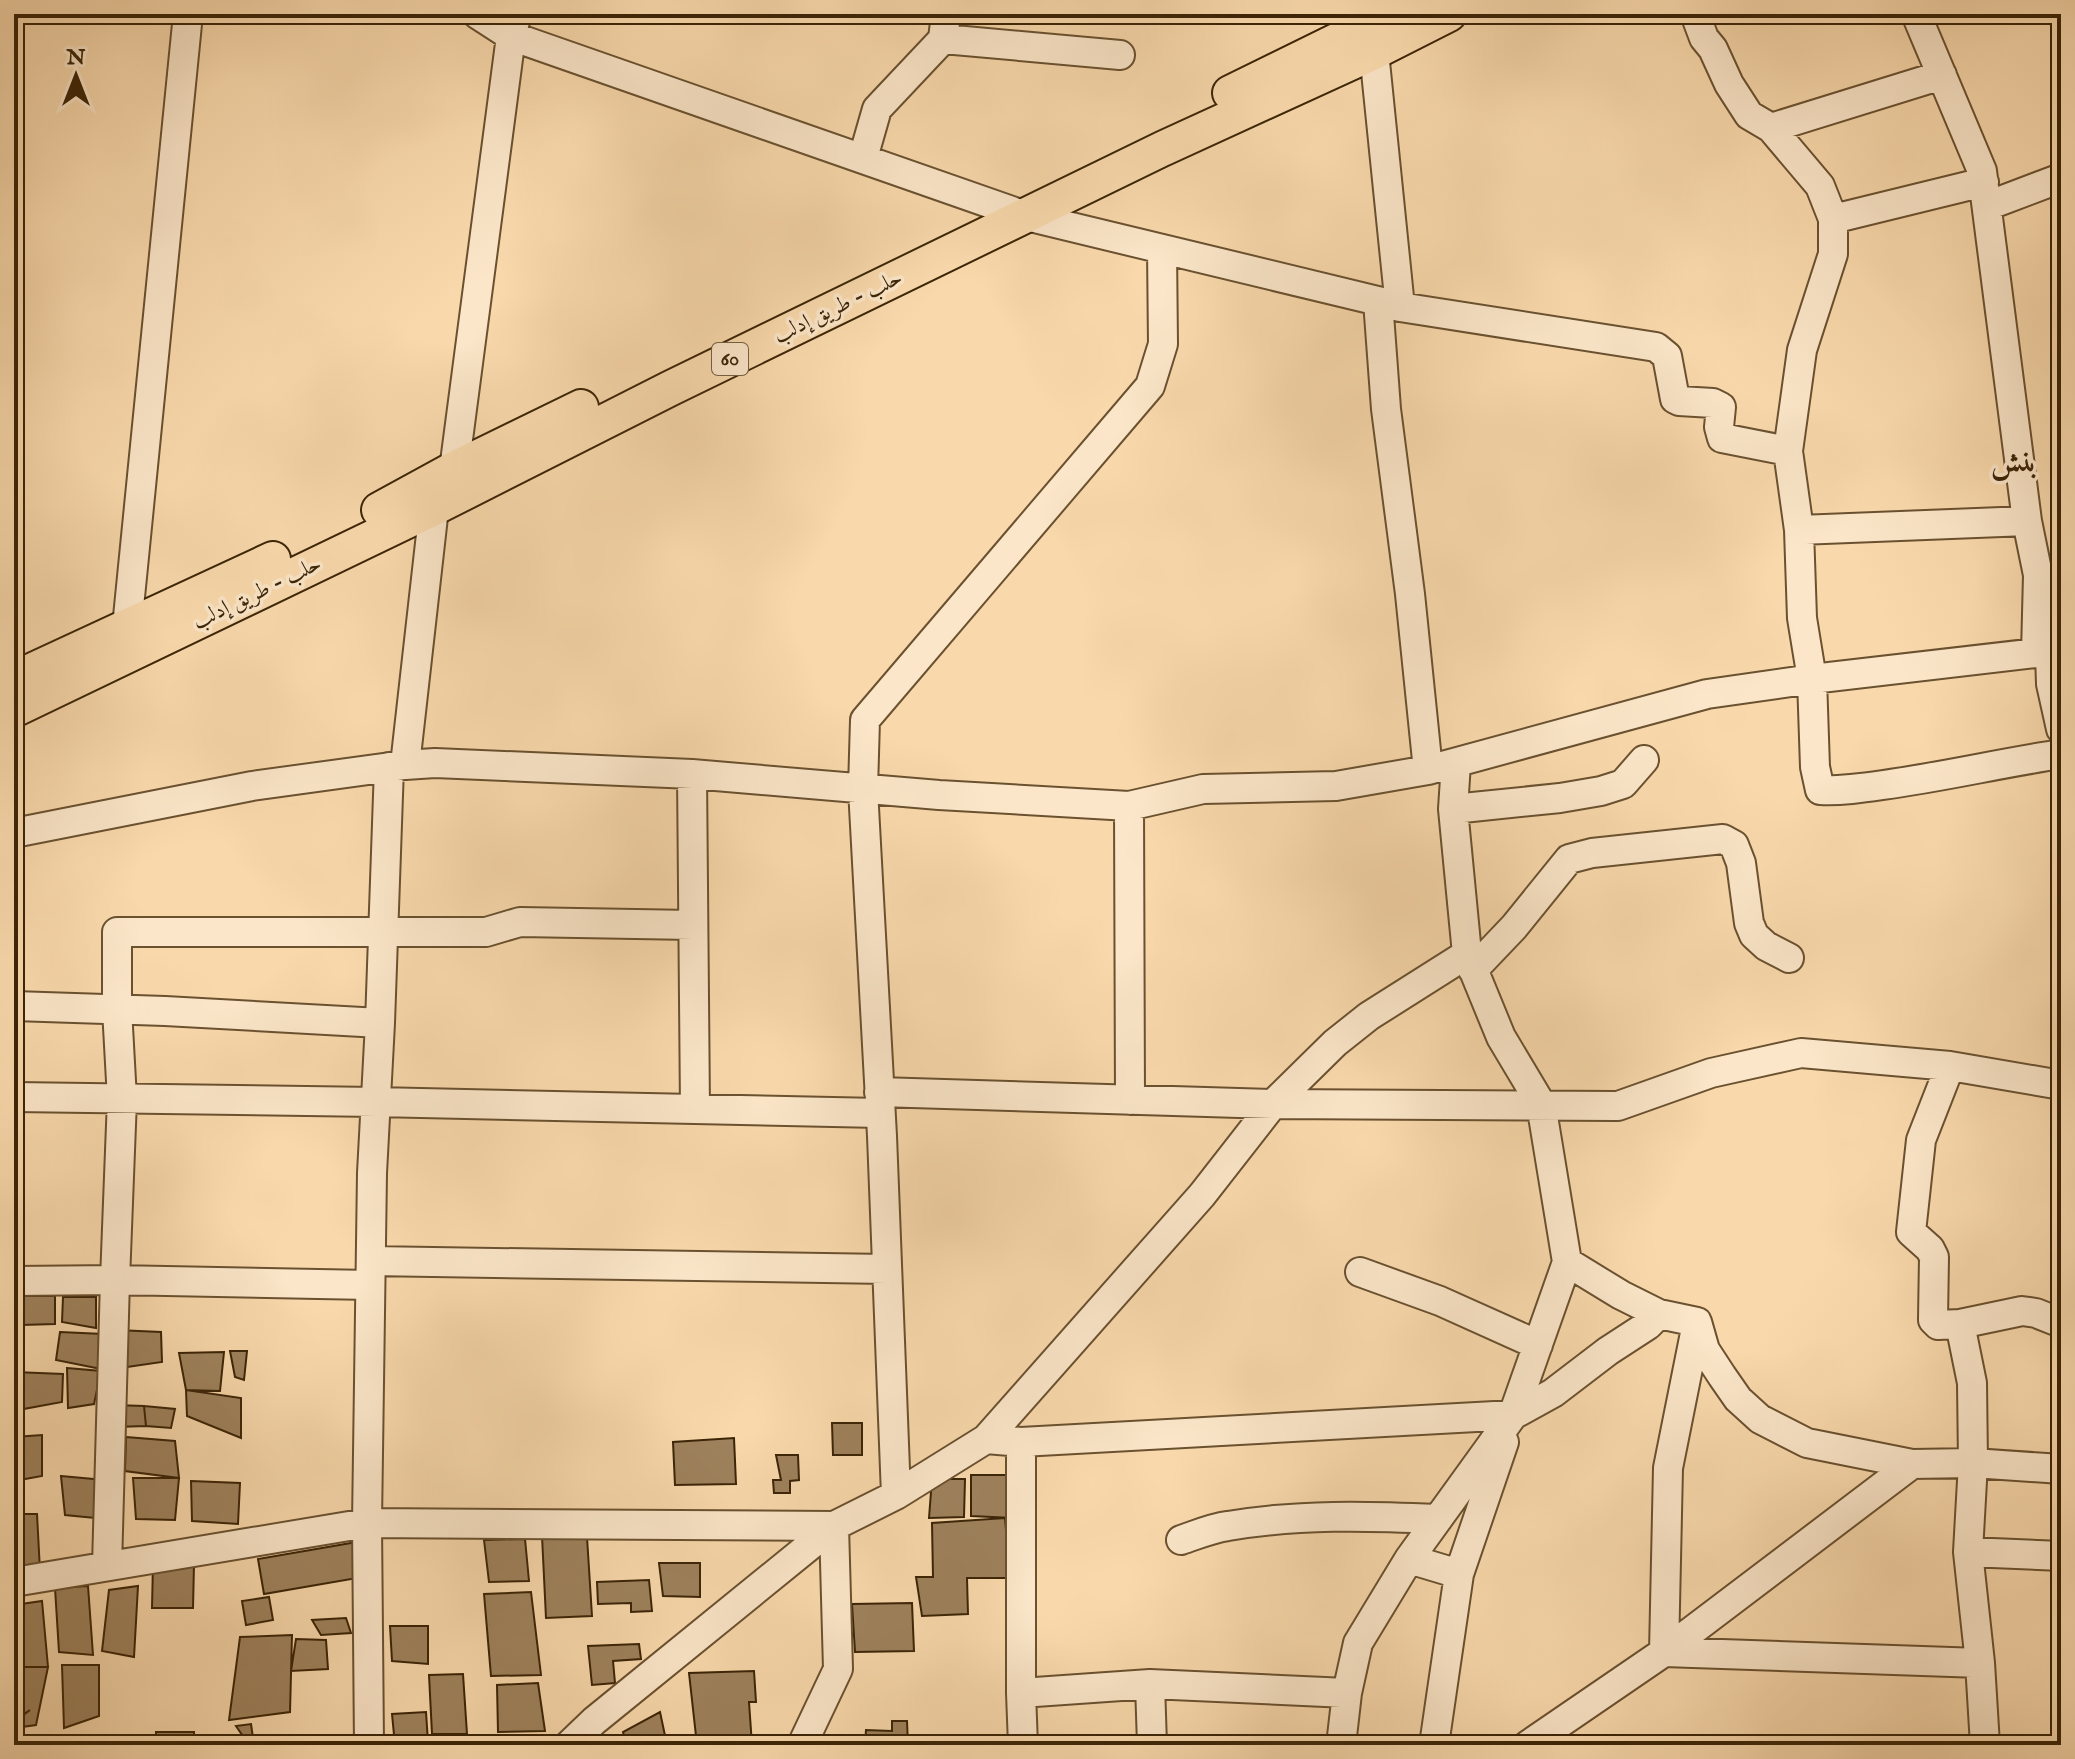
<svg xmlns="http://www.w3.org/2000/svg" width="2075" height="1759" font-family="'IM FELL English',Amiri,serif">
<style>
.building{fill:#9e825d;stroke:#3b2407;stroke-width:2}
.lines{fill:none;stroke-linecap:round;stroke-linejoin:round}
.minor-casing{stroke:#6a5130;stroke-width:32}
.major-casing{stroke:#3b2407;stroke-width:38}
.minor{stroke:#fbe6c9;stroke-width:28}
.major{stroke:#f9d9ac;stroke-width:34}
.labels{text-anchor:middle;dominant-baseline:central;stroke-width:7;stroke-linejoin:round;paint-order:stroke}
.shield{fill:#fbe6c9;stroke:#755e41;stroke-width:2}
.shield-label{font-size:20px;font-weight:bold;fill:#3b2407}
.street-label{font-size:22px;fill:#3b2407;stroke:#fbe6c9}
.district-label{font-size:30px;font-weight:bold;fill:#3b2407;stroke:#fbe6c9}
</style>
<rect width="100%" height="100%" fill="#f9d9ac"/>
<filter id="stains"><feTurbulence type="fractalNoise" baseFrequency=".0025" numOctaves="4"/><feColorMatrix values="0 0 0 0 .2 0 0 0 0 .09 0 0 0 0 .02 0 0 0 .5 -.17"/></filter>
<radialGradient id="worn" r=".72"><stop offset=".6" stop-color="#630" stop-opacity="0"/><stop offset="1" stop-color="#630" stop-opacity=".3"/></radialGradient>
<path class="building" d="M23,1296h32v28l-34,1z
M63,1297h33v31l-34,-6z
M116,1330l45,2 1,30 -49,7z
M60,1332l43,2 3,36 -50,-10z
M230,1351h17l-3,29 -9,-3z
M224,1352l-4,39 -34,-1 -7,-37z
M67,1368l34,3 -7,33 -26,4z
M14,1372l49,2 -1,28 -44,8 -4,-11z
M186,1390l55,8v40l-54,-22z
M114,1405l30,1 2,20 -31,1z
M144,1406l31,3 -4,19 -25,-2z
M832,1423h30v32h-29z
M42,1435v41l-28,5v-44z
M126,1437l49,4 4,37 -54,-7z
M734,1438l2,46 -61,1 -2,-43z
M776,1455h22l1,25 -9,1v12h-16l-1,-13h8z
M971,1475h42v43l-42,-2z
M61,1476l43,4 1,39 -40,-4z
M133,1478h46l-4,42 -39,-1z
M932,1479h33l-1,38 -35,1z
M191,1481l49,2 -2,41 -46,-3z
M14,1514h23l3,57 -26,1z
M1005,1518l5,60h-43l1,36 -46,2 -6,-39h17l-1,-54z
M542,1536l45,1 5,79 -46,2z
M525,1539l4,42 -40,1 -5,-42z
M357,1542l6,35 -99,17 -6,-35z
M153,1563l41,1 -1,44h-41z
M659,1563h41v34l-37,-1z
M649,1580l3,31 -21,1v-9l-33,1 -1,-22z
M88,1586l5,69 -34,-3 -4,-64z
M138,1586l-4,71 -32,-6 7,-61z
M531,1592l10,83 -50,1 -7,-82z
M269,1597l4,23 -27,5 -4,-24z
M42,1601l6,66h-34v-62z
M912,1603l2,48 -59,1 -3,-48z
M346,1618l5,15 -30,2 -9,-15z
M390,1626h38v38l-36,-3z
M292,1635l-2,77 -61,8 11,-83z
M296,1639l30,1 2,29 -37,2z
M639,1644l2,15 -28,2 2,22 -23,2 -4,-39z
M62,1665h37v51l-35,12z
M14,1667h34l-12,58 -22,3v-6l16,-12 -16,10z
M754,1671l2,31h-7l3,43h-55l-8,-72z
M463,1674l4,60h-35l-3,-59z
M538,1683l7,48 -47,1 -1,-47z
M426,1712l2,30 -33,3 -3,-31z
M660,1712l7,33h-41l-3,-13z
M892,1721h15l1,24h-43l1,-15 26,1z
M251,1724l3,21h-5l-13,-19z
M156,1732h38v13h-38z"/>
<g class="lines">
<defs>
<path id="minor" d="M477,14l34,22 515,180 352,85 8,108 24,185 18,176
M1695,14l9,24 9,11 16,35 20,31 22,13 49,58 13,33v35l-31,96 -14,101 11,79 3,88 10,61 3,88 5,23c21,1 42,-2 63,-5 59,-8 118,-22 178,-31
M1916,14l66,157 45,350 11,54 -2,78
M943,39l177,16
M1374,52l26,255
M1771,128l171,-53
M863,158l14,-49 66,-70 3,-25
M1987,206l74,-28
M1833,219l151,-37
M1378,301l22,6 256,40 11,9 8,43 4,2 34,2 8,4 -2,20 3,11 66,13
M452,485l59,-449 6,-22
M1799,530l228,-9
M127,627l61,-613
M2050,654l1,30 10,45
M405,765l29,-257
M692,774l3,335
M1129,806l1,294
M1453,809l107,-11 41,-7 22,-7 21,-24
M14,833l238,-47 153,-21 30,-2 257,11 247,21 190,11 74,-17 133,-3 92,-16 279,-76 105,-15 224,-26h25
M1473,970l41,-43 55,-68 23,-6 131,-14 11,6 7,18 8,60 5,12 12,11 23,12
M14,1006l151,5 215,12
M1950,1066l-29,74 -10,92 19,17 4,8 -1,63 5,5 22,-1 62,-13 14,2 25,10
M879,1092l394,12 345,2 93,-33 90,-20 149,13 111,19
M14,1097l362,5 504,11
M371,1261l516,8
M1567,1262l54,33 38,19
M1360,1272l80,29 98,44
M14,1281l101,-1 7,-181 -5,-90v-77h369l34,-10 173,3
M1697,1323l-29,145 -4,184 316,11
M1960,1324l12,59 1,80 -5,89 12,111 5,82
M986,1439l216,-244 71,-91 62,-61 34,-27 98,-62
M1021,1442v251l2,52
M896,1495l-14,-359 -19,-347 2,-69 285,-334 13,-42 -1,-95
M1181,1540c15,-5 31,-12 47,-14 70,-12 140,-10 210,-7
M1968,1552l93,4
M1409,1559l50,15
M107,1566l8,-286 255,5
M14,1582l353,-59 467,3 4,143 -36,76
M1150,1684l2,61
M1021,1693l129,-9 197,9
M369,1745l-2,-222 5,-350 8,-150 9,-256
M569,1745l25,-24 240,-195 62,-31 90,-56 35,3 492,-27 54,-153 -26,-158 -40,-67 -34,-83 -14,-145 3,-46
M1341,1745l6,-52 11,-50 51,-84 104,-144 40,-22 55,-42 40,-26 11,-11 38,8 8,28 17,26 16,23 22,20 47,24 105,21
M1434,1745l25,-171 45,-132
M1528,1745l136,-93 248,-188 61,-1 88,6"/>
<path id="major" d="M1230,93l161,-79
M379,510l75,-41 127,-62
M14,679l259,-120
M14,710l420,-202 237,-120 491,-239 212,-97 75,-38"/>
</defs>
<use href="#minor" class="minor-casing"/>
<use href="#major" class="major-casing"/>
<use href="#minor" class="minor"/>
<use href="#major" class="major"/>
</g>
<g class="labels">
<rect class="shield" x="712" y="343" width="36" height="32" rx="6"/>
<g class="shield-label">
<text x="730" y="359">60</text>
</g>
<g class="street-label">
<text transform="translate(838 307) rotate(-26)">حلب - طريق إدلب</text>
<text transform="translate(257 593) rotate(-26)">حلب - طريق إدلب</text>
</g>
<g class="district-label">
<text x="2014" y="463">بنش</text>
</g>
</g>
<rect width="2075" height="1759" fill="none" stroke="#f9d9ac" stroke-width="48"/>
<rect x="16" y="16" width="2043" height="1727" fill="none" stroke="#3b2407" stroke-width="4"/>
<rect x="24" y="24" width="2027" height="1711" fill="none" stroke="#3b2407" stroke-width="2"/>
<g transform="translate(76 76)" stroke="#fbe6c9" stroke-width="6" paint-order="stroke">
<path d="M0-6L14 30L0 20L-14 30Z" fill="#3b2407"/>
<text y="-12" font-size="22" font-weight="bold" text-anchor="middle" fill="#3b2407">N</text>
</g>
<rect width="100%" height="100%" filter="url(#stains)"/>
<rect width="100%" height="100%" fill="url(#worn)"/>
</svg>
